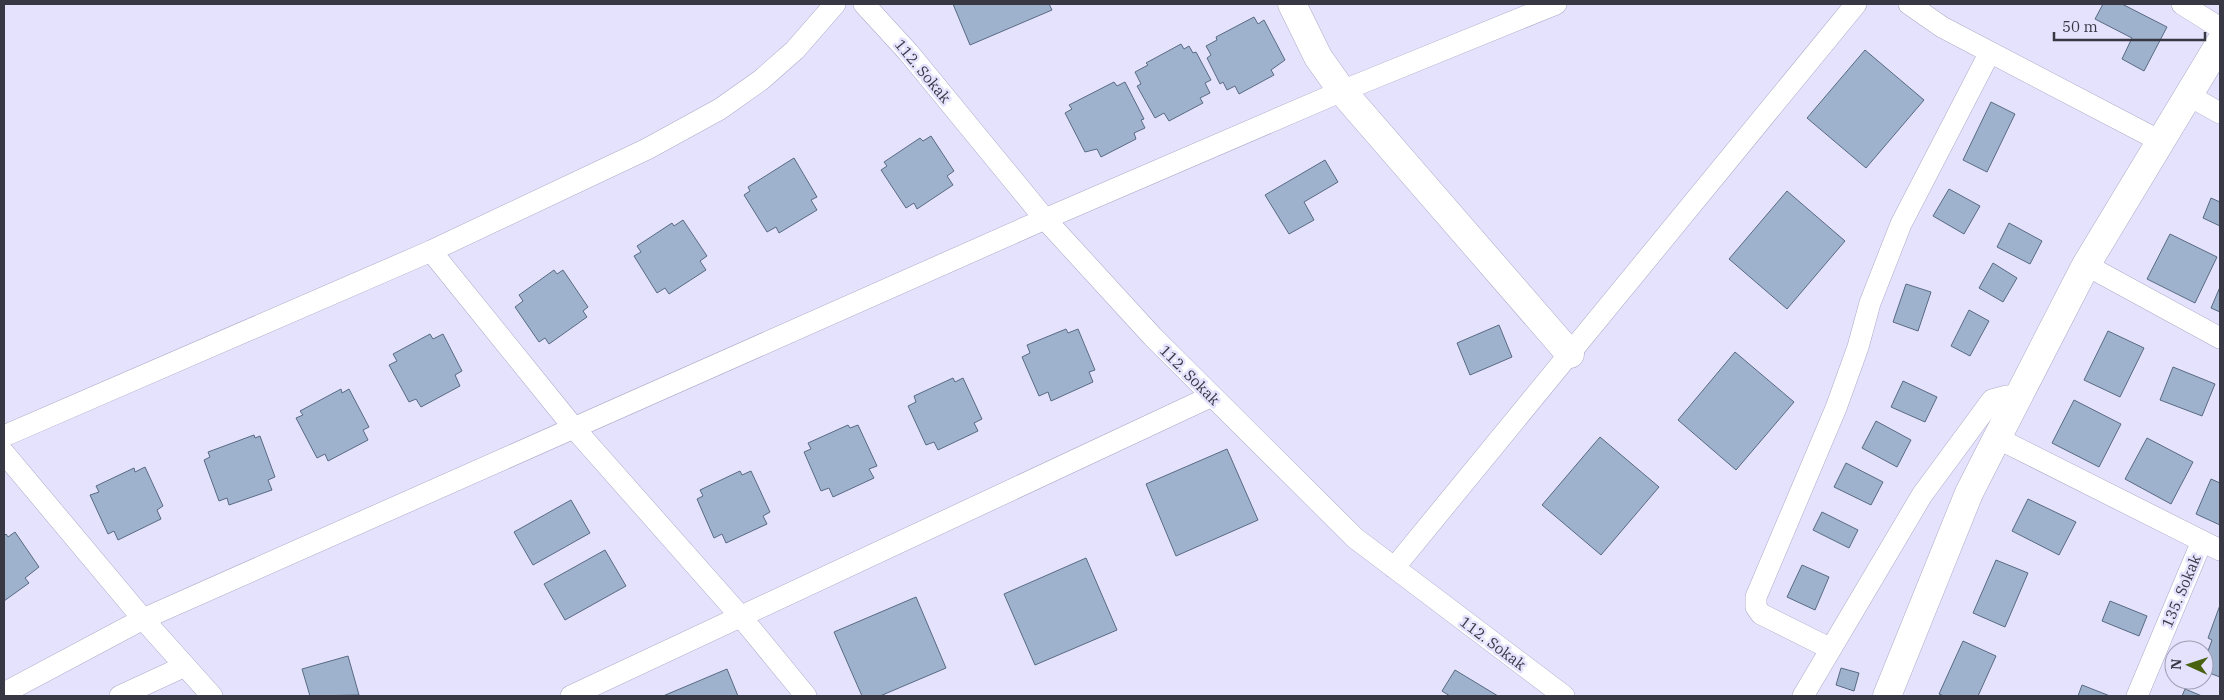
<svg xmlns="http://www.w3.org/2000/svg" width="2224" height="700" font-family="'IBM Plex Serif',serif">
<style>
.building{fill:#9eb2cd;stroke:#596a83}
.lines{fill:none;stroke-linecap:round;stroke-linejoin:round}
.street-casing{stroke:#adaac9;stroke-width:22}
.secondary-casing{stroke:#adaac9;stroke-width:29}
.street{stroke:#fff;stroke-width:21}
.secondary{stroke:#fff;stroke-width:28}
.labels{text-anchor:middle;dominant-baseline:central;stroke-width:5;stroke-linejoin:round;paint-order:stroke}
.street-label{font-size:15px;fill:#383744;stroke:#e5e2fd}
</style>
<rect width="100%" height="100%" fill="#e5e2fd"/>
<path class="building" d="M953,4h96l3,6 -82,35z
M2103,4h19l45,23 -23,44 -22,-12 10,-21 -37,-19z
M1254,17l4,7 6,-4 21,40 -14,10 3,5 -35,19 -4,-8 -8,4 -4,-8 -3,2 -13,-26 4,-3 -5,-9 11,-6 -1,-3z
M1181,44l3,5 5,-3 4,7 3,-1 15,28 -6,3 5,10 -10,5 3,5 -34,18 -5,-8 -9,5 -18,-32 4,-2 -6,-12 13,-7 -2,-2z
M1865,50l59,50 -58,68 -59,-50z
M1114,82l3,4 8,-4 19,37 -3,1 4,8 -11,5 2,6 -35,18 -4,-8 -12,3 -20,-39 7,-4 -3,-4z
M1991,102l24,12 -28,58 -24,-12z
M931,136l23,35 -7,5 6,9 -36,24 -3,-6 -8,5 -25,-38 6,-4 -3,-4 36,-24 3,3z
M794,158l23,39 -6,3 6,10 -38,23 -3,-6 -9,5 -23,-37 6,-4 -2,-4z
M1325,160l13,22 -34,20 10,18 -25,14 -24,-39z
M1949,189l31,17 -16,28 -31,-18z
M1787,191l58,50 -58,68 -58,-50z
M2211,198l9,4v24l-17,-8z
M683,220l24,36 -7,5 6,9 -37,24 -4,-6 -8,5 -23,-37 7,-4 -4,-6 35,-23 2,3z
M2009,223l33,18 -12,23 -33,-17z
M2170,234l47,23 -22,46 -48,-24z
M1993,263l24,15 -14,24 -24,-14z
M554,270l3,4 6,-4 25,37 -5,4 4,6 -38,27 -4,-6 -6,4 -24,-35 8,-6 -4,-6z
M1906,284l25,8 -13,39 -25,-9z
M2220,287v25l-9,-4z
M1969,310l20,11 -19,35 -19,-10z
M1499,325l13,32 -42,18 -13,-32z
M1066,329l2,4 10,-4 17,41 -6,2 4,10 -42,19 -3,-9 -9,4 -17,-39 8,-4 -3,-8z
M2108,331l36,17 -24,49 -36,-17z
M430,334l3,5 10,-5 19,37 -7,4 5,11 -39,21 -5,-8 -7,3 -20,-37 8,-4 -4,-7z
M1735,352l59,50 -58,68 -58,-50z
M2173,367l42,17 -13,32 -42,-16z
M953,378l2,4 8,-4 19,41 -8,4 4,8 -40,19 -4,-8 -8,3 -18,-39 8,-4 -2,-6z
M1903,381l34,16 -12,25 -34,-15z
M341,389l1,4 7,-4 20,38 -6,3 5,10 -40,21 -3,-7 -8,4 -21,-40 7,-3 -3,-4z
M2074,400l47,24 -22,43 -47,-24z
M1876,421l35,19 -14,27 -35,-19z
M848,425l2,3 8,-3 19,41 -8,3 5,9 -41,19 -4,-9 -8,3 -17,-39 7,-3 -3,-6z
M254,435l1,3 5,-2 15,41 -7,3 4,10 -43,15 -2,-7 -8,3 -15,-41 6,-3 -2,-5z
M1600,437l59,50 -58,68 -59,-50z
M2147,438l46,24 -22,42 -46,-25z
M1227,449l31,71 -82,36 -30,-72z
M1846,463l37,19 -12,23 -37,-18z
M145,467l18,39 -6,4 4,9 -43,21 -4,-9 -6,3 -18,-39 9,-3 -3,-6 38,-18 1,4z
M740,471l2,4 9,-4 19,41 -7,4 4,8 -41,19 -4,-9 -8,4 -17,-39 6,-3 -3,-6z
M2211,479l9,4v42l-24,-11z
M2028,499l48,23 -17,33 -47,-24z
M571,500l19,33 -57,32 -19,-33z
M1822,512l36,18 -9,18 -36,-18z
M15,532l24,35 -14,11 4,5 -25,18v-65l2,-2 2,3z
M605,550l21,36 -61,34 -21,-36z
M1086,558l31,72 -82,35 -31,-71z
M1996,560l32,13 -23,54 -32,-14z
M1802,565l27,12 -14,33 -28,-13z
M916,597l30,71 -66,28h-18l-28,-64z
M2110,601l37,15 -8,20 -37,-15z
M2220,605v72l-16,-6v-9l8,-22 -4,-2z
M1963,641l33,15 -18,40h-34l-5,-2z
M348,656l11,39 -49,1 -8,-27z
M1841,668l18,5 -5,18 -18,-6z
M727,669l11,27h-75z
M1455,670l43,26h-48l-8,-5z
M2082,685l28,11h-32z
M2185,689l17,7h-20z"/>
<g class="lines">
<defs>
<path id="street" d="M864,4l44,48 137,167 108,118 202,201 209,158
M1909,4l33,23 218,114
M2182,4l38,24
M2188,95l32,18
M431,251l143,177 168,190 64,78
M2086,265l134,73
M4,436l427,-185 216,-102 73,-40 41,-29 34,-30 40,-46
M1997,438l223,112
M4,453l139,166 69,77
M1394,568l462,-564
M1831,649l-70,-35 -5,-7v-10l80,-189 22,-61 12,-44 31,-79 89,-172
M4,693l139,-74 902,-400 297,-128 214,-87
M120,696l65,-30
M571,696l641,-300
M1803,696l119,-201 70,-95 15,-4 11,1
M2137,696l65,-155"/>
<path id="secondary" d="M1292,4l26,53 24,34 228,263
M1887,696l82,-203 28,-55 89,-173 134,-222"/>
</defs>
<use href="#street" class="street-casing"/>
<use href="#secondary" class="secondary-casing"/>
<use href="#street" class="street"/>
<use href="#secondary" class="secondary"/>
</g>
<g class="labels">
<g class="street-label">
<text transform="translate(923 71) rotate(50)">112. Sokak</text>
<text transform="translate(1190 375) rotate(45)">112. Sokak</text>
<text transform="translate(2181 591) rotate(-67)">135. Sokak</text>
<text transform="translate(1493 643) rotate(37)">112. Sokak</text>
</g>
</g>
<rect width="2224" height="700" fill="none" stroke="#383744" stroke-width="10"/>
<g transform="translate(2189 665) rotate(273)"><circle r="24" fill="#e5e2fd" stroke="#a09eb3"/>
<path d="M0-4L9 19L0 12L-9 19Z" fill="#486212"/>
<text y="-8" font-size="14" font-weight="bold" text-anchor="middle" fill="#383744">N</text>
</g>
<path d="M2054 32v8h151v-8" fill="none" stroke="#383744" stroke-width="2.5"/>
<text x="2062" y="32" font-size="15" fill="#383744" stroke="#e5e2fd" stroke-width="4" paint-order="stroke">50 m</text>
</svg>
